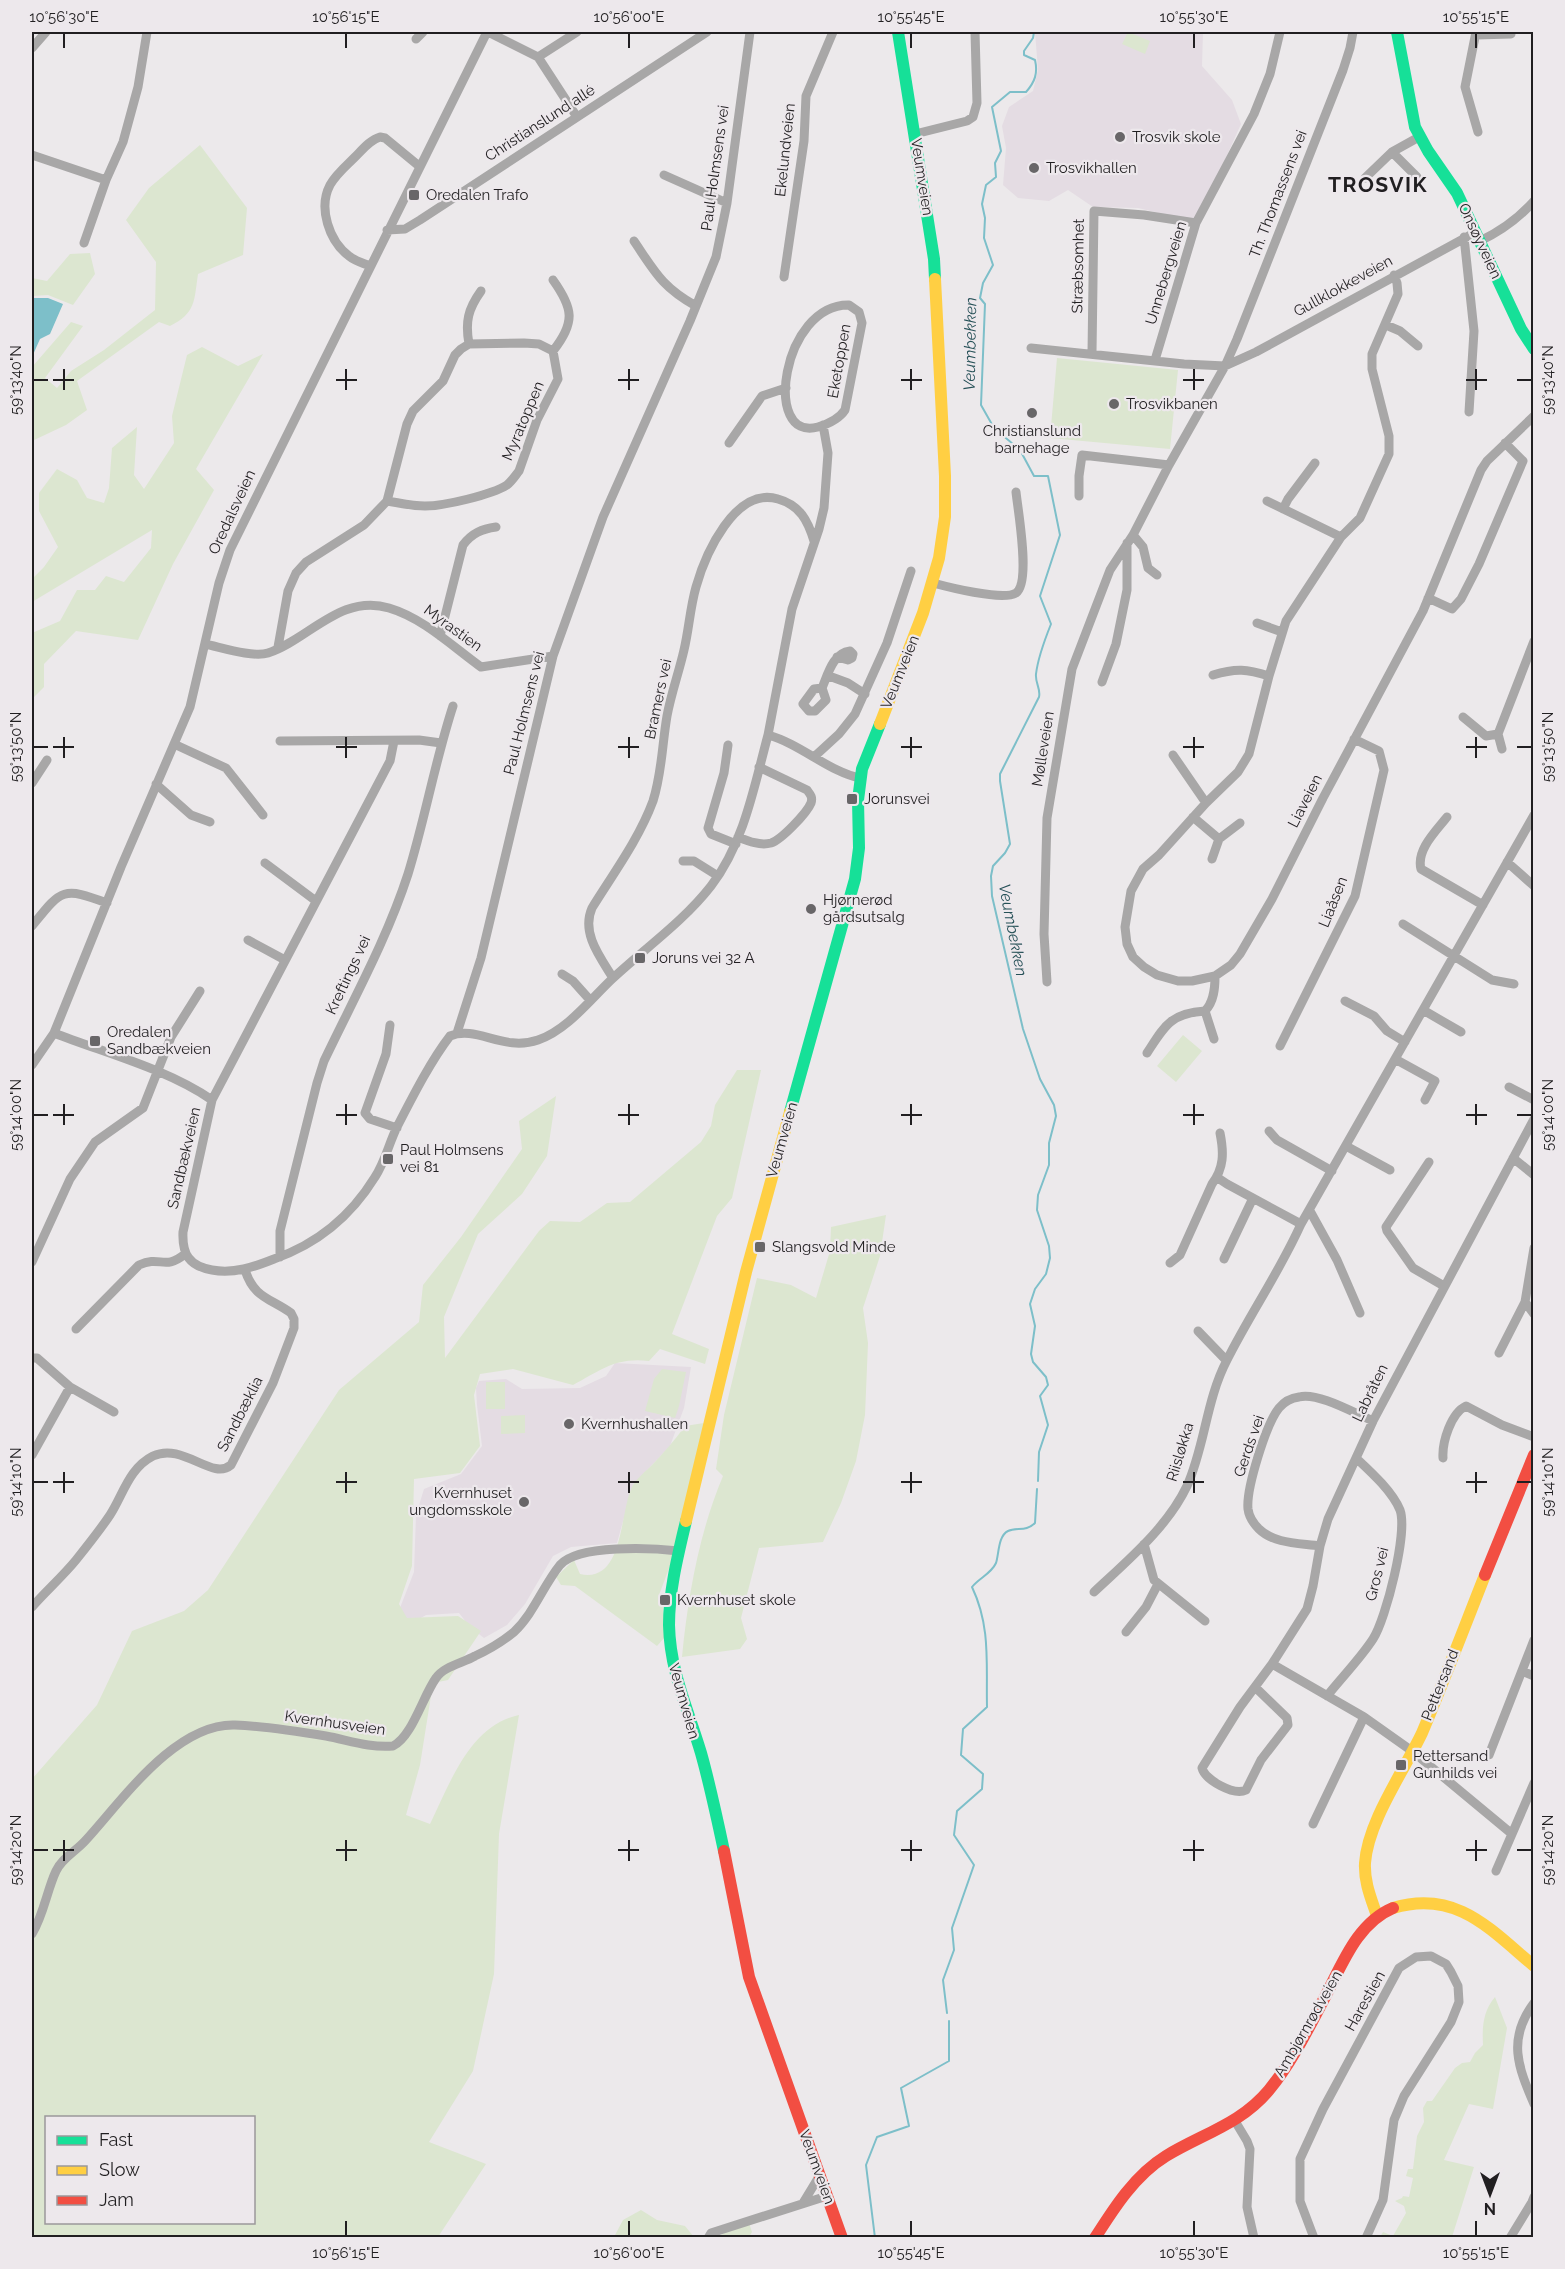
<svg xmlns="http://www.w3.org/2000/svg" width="1565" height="2269" font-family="Raleway,sans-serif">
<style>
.built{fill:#e4dce3}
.green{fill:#dce6d0;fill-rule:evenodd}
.water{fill:#7dbfc9}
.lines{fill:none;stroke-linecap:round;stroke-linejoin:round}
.stream{stroke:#7dbfc9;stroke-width:2}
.street{stroke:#a8a7a7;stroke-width:9}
.fast{stroke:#16e098;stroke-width:12}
.slow{stroke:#ffcf43;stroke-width:12}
.jam{stroke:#f24e42;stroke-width:12}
.ticks{fill:none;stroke:#211f21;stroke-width:2}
.poi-dot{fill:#686668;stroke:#ede8ec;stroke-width:2}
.labels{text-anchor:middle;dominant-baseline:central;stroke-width:4.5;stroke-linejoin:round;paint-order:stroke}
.street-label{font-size:15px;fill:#211f21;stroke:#ede8ec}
.poi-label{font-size:15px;fill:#211f21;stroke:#ede8ec;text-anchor:start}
.water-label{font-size:16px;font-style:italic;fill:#265157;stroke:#ede8ec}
.district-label{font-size:21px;font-weight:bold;letter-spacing:1.5px;fill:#211f21;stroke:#ede8ec}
.neatline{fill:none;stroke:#211f21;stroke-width:2}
.ticks-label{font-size:15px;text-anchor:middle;fill:#211f21}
</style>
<rect width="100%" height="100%" fill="#ece9eb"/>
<path class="built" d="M1035,32h168l-1,34 30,34 9,24 -44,98 -59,-14 -45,-1 -25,-17 -19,11 -31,-3 -15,-13 3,-37 -4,-22 7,-19 24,-16 5,-21z
M615,1363l76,4 -7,41 -14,38 -37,39 -16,58 -46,4 -18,9 -28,48 -18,21 -23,13 -14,-11 -11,-14 -33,2 -12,7 -18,-4 18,-46 2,-57 8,-26 37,-15 21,-28 -5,-41 -1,-17 3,-7 27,-2 16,10 58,-1 26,-12z"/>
<path class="green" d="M1128,32l22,9 -5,13 -23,-10z
M200,145l47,63 -4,47 -45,19c-4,27 -2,39 -28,52l-11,-4 -82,59 10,29 -21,15 -34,16v-74l39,-45 12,4 -38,52 12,10 14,-17 33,-21 51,-40 1,-48 -30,-42 23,-32z
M90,253l5,21 -22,31 -25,-10 -16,1v-18l15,3 23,-27z
M202,347l36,19 25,-12 -67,115 18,21 -41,74 -35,76 -62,-9 -32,33v23l-12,12v-66l28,-12 17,-31h18l11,-14 18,6 27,-34 1,-18 -120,72v-23l12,-12 14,-20 -19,-36v-18l18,-24 20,11 10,18 17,5 5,-15 3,-40 25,-21 -3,48 10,14 30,-46 -2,-27 15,-61z
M1057,358l121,12 -8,79 -120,-11z
M1183,1035l19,16 -26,31 -19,-16z
M737,1070h24l-29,128 -15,18 -45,118 37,15 -4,15 -45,-15 -11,12c-33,-4 -48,9 -76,24l-60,-16 -33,5 -6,21 6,51 -20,27 -46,6 -2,87 -13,38 8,14 51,-2 23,15 -33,49 -15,3 -13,82 -14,50 24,9c20,-41 40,-99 89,-109l-20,119 -5,140 -21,97 -44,71 57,22 -48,73 -406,1v-459l65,-74 35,-74 52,-20 24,-21 131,-200 80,-68 4,-37 38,-48 61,-88 -3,-28 37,-25 -9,60 -25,38 -44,40 -34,83 1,41 94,-127 11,-10 30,1 27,-19 23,-1 71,-60 10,-16 4,-21zM46,2118h208v104h-208z
M886,1215l-6,41 -17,52 5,35 -3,72 -9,46 -15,42 -18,39 -64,6 -18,70 6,21 -7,10 -58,8c6,-61 17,-124 41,-181l-7,-7 8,-54 33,-137 34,7 25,13 14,-47 1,-24z
M662,1369l24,3 -7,34 -4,12 -30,-7 9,-32z
M486,1382h19v27h-19z
M525,1415v18l-24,1v-18z
M704,1423l-33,140 -12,32 4,13 2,29 -8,9 -82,-60 -14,-1 -5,-8 18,-17 6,14c45,10 39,-64 53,-89 4,-7 13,-14 19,-20 12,-13 23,-25 33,-39z
M1495,1997l12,31 -14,81 -24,-5 -25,56 30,7 -22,70h-72l3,-5 10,4 13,-23 -2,-7 -9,-5 7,-3 1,-2 6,1 4,-19 -7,-2 2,-7h5l4,-33 7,-14 -1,-14 4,-7h5l23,-33 7,-5 8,-1 5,-9 8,-8c-1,-18 0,-34 12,-48z
M641,2210l16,10 28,6 9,11h-80l9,-17z
M749,2223l3,9 -3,5 -32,1 11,-8z"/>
<path class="water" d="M32,298h16l15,6 -13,30 -10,5 -8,18z"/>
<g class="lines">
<path class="stream" d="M1034,32l-1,6 -9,13v4l11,5c3,13 0,22 -9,32h-16l-18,15 9,44 -6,12 1,14 -10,8 -4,19 3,14 -1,20 9,27 -10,18 -3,15 5,6 -4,101 13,23 26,22 14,26h14l12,59 -20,61 11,28c-6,15 -13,33 -15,50 -1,9 5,15 3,23l-39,77v7l10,63 -5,9 -12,13 -2,10 1,20 31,133 17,50 14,26 2,11 -7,27v22l-11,30 -1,15 12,36 1,12 -4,16 -11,15 -5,15 5,22 -4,28 2,8 13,15 2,8 -8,11 8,29 -9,27 -1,29
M947,2013l-4,-33 11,-30 -2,-22 22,-63 -20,-30 3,-24 25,-22 1,-15 -22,-19 2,-26 24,-22c-1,-43 4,-80 -15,-120 7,-9 19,-13 24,-24 3,-9 2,-27 12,-32 9,-4 18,1 27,-8l2,-34
M875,2238l-9,-73 11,-28 32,-11 -8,-38 48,-27v-40"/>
<path class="street" d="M488,32l50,25 39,60
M1476,32l-11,55 13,45
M1476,35l35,-1
M416,39l7,-7
M32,48l14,-16
M538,57l39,-25
M915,134l52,-13 6,-4 4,-14 -2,-71
M1392,152l25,25
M32,155l74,25 17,-38 15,-55 9,-55
M664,175l63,28
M1365,178l27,-26 27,-15
M387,230l18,-1 15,-9 287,-188
M1464,237l10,94 -5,81
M634,241c21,31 28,46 62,65
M1480,241c21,-10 38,-22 54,-40
M84,243l22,-63
M370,266c-7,-3 -15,-5 -21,-10 -20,-15 -31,-48 -19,-71 6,-11 16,-19 25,-28 7,-7 15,-17 25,-20l5,1 34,28
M1394,275l3,8 1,11 -26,60v15l17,67v18l-29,64 -19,19 -55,84 -17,55 -20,78 -11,18 -32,31 -47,52 -16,14 -12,22 -6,36 2,17 6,13 11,10 13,8 21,6h14l23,-5 16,-11 9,-11 32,-55 51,-101 100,-187 58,-141 6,-9 47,-45
M784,277l20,-136 2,-45 27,-64
M553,280c20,28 23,42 0,71
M849,305l10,7 3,11 -17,87c-6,9 -17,14 -27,17 -56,16 -36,-123 31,-122z
M1386,325l14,6 18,15
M469,344c-4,-22 -1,-35 12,-53
M1031,348l153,16 41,2 31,-14 220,-120
M1092,353l2,-142 50,4 52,8
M1155,360l41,-137 58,-109 16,-40 10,-42
M729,443l33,-47 24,-8
M1079,496v-20l3,-21 87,10
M387,501l20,-77 6,-13 30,-30 12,-26 6,-6 8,-5 55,-1 15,1 14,7
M1267,501l74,36
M1283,509l5,-10 27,-36
M1133,535l10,12 5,21 9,7
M933,583c15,4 70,18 83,10 15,-10 2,-82 0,-101
M1428,598l24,11 9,-10 18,-35 44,-103 -18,-18
M1257,623l25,9
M440,636l23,-91c9,-12 19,-16 33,-18
M205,644c15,3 48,14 63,9 40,-13 73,-60 121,-45 34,10 63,38 92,59l72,-11
M278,647l10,-56 8,-18 10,-11 58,-37 23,-24c13,2 25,5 38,5 19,0 66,-11 82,-21 5,-4 8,-9 12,-14l18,-51 21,-41 -5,-28
M1213,675c23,-7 34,-6 56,1
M829,676l19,7 17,11
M1102,682l14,-38 11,-54v-47
M822,688c6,-14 11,-35 28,-37l3,3 -1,4 -4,2 -11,-3
M822,688l4,12 -11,11h-6l-6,-7 11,-15z
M1463,717l23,19 12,-2 36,-93
M1498,734l4,15
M768,735l24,-126 27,-80 5,-21 4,-55 -5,-28
M280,741l139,-1 22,3
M394,741l-4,20 -178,339 -29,132c-1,22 6,34 29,38 22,4 42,-3 62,-11 43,-15 77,-43 101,-82 10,-15 14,-34 22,-50 15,-29 33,-65 53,-91 27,-11 53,16 88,4 29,-10 52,-40 73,-60 33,-31 72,-58 100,-94 33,-43 43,-99 57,-151 33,9 61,37 92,43
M174,744l52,24 37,47
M728,745l-4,28 -16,55 3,6 25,10
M1173,755l33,48
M815,756l24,-22 16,-20 32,-71 24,-72
M32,783l15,-23
M156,784l35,31 19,7
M1193,817l26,22 21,-16
M1447,817c-11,14 -31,33 -26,52l62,36
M738,837c10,4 22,9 33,6 10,-3 36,-30 40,-40 2,-6 -1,-9 -4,-13l-48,-23
M1212,859l7,-20
M683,861h11l24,15
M1507,862l27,24
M265,863l51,38
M1403,924l89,56 22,4
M32,926c29,-36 30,-40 75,-23
M248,940l37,20
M562,974l11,7 17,19
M613,978c-13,-21 -32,-45 -21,-70 21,-34 47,-69 61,-107 9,-28 9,-56 14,-85 4,-22 12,-44 17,-66 5,-21 6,-42 12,-63 9,-32 39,-101 82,-88 22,6 30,22 36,42
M1047,982l-3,-48 3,-116 25,-149 38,-99 23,-35 36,-70 56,-99 12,-27 106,-269 7,-22 3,-16
M1345,1001l29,15 13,15 18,11
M1423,1010l38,22
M390,1025l-4,29 -21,59 5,6 27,9
M54,1033c51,20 113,36 158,67
M457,1033l24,-75 72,-302 50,-139 87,-196 26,-64 11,-54 23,-171
M1214,1039l-9,-28c9,-9 10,-23 10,-35
M1280,1046l75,-150 29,-126 -5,-19 -25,-12
M1147,1053c17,-26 23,-40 58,-42
M1395,1059l40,22 -10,19
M32,1065l22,-32 67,-166 69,-160 29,-124 11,-33 257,-518
M1509,1087l25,13
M1269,1131l8,9 55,31
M1346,1146l44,24
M1513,1158l21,17
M1429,1162l-43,65 1,4 26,37 31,18
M1218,1178l9,6 74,40
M1310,1211l27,49 23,53
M280,1257v-26l37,-148 7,-22c29,-61 63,-122 84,-187 17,-55 27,-113 45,-168
M1224,1259l29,-61
M32,1262l38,-83 25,-37 48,-34 28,-71 29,-46
M1170,1263l10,-8 32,-71c12,-16 12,-31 8,-51
M1525,1302l9,12
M76,1329l63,-64c22,-10 25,6 46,-11
M1198,1331l28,29
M1499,1353l26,-51 9,-54
M32,1358h5l33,29 44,25
M32,1455l38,-68
M1443,1458c-1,-16 8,-45 23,-52l36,19 32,12
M1144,1544l10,36 51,41
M1320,1546c-20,-3 -46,-2 -61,-17 -6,-6 -10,-12 -11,-20 -2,-20 18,-85 31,-101 5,-6 12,-10 20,-11 19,-5 55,16 74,24
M1094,1592c33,-31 73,-64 93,-106 18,-40 19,-86 40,-126 23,-46 53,-89 74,-136l233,-409
M32,1607c14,-16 31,-31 44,-47 12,-15 24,-30 34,-45 13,-20 19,-47 43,-59 30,-14 59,25 78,9l42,-82 21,-55v-9l-3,-6c-21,-15 -37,-15 -46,-43
M1126,1632l20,-25 12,-23
M1272,1664l92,53 48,34 100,83
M1522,1671l12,5
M1255,1687l32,31 1,7 -27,35 -15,30c-12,6 -41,-10 -44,-22l38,-61 32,-43 35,-55 6,-23 7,-40 8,-27 45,-98 161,-302
M1327,1696c15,-19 33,-37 46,-57 13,-20 35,-107 27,-129 -8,-19 -29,-38 -44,-52
M1489,1755l45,-115
M1313,1824l51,-107
M1496,1871l38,-88
M32,1934c12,-20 15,-44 24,-63 6,-13 19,-19 29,-30 36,-39 90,-118 150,-116 30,1 61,6 91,11 22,4 43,12 67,10 19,-9 30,-50 43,-68 8,-12 27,-15 39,-22 13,-6 28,-15 39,-24 20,-19 29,-46 46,-67 18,-21 93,-17 119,-14
M1534,2003c-27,36 -16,64 0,101
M1235,2121l12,20 3,8 -3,58 7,31
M803,2203l17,-28
M708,2238l3,-5 116,-37
M1314,2238l-14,-37v-42l23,-50 76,-141 17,-11 15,-1 15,8 5,8 7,14 1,16 -8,20 -47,74 -10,24 -11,80 -17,38
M1510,2238l22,-36 2,-5"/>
<path class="fast" d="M898,32l36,227 1,20
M1397,32l18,95 13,24 29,42 64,136 13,20
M790,1112l65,-233 4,-31 -1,-48 4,-31 18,-45
M686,1521c-8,34 -17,69 -17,104 1,47 19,84 32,128 9,32 16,65 23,98"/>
<path class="slow" d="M880,724l43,-111 16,-55 6,-41v-41l-10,-197
M686,1521l60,-249 44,-160
M1393,1908c63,-19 97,21 141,58
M1377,1916c-6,-18 -13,-34 -12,-53 3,-42 39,-92 57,-130 22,-52 42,-105 63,-158"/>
<path class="jam" d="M1485,1575l49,-120
M724,1851l25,126 93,261
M1095,2238c19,-30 40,-63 71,-82 36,-22 75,-32 103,-66 23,-28 39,-61 56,-93 17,-32 32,-74 68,-89"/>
</g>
<path class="ticks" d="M64,33v15M346,33v15M629,33v15M911,33v15M1194,33v15M1476,33v15M64,369v21M346,369v21M629,369v21M911,369v21M1194,369v21M1476,369v21M33,380h15M53,380h21M336,380h21M618,380h21M901,380h21M1183,380h21M1466,380h21M1517,380h15M64,737v21M346,737v21M629,737v21M911,737v21M1194,737v21M1476,737v21M33,747h15M53,747h21M336,747h21M618,747h21M901,747h21M1183,747h21M1466,747h21M1517,747h15M64,1104v21M346,1104v21M629,1104v21M911,1104v21M1194,1104v21M1476,1104v21M33,1115h15M53,1115h21M336,1115h21M618,1115h21M901,1115h21M1183,1115h21M1466,1115h21M1517,1115h15M64,1472v21M346,1472v21M629,1472v21M911,1472v21M1194,1472v21M1476,1472v21M33,1482h15M53,1482h21M336,1482h21M618,1482h21M901,1482h21M1183,1482h21M1466,1482h21M1517,1482h15M64,1840v21M346,1840v21M629,1840v21M911,1840v21M1194,1840v21M1476,1840v21M33,1850h15M53,1850h21M336,1850h21M618,1850h21M901,1850h21M1183,1850h21M1466,1850h21M1517,1850h15M346,2221v15M629,2221v15M911,2221v15M1194,2221v15M1476,2221v15"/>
<g class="poi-dot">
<circle cx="1120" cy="137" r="6"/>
<circle cx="1034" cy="168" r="6"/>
<rect x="408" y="189" width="12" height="12" rx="3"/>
<circle cx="1114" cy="404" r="6"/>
<circle cx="1032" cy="413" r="6"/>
<rect x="846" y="793" width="12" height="12" rx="3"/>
<circle cx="811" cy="909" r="6"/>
<rect x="634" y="952" width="12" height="12" rx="3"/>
<rect x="89" y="1035" width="12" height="12" rx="3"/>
<rect x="382" y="1153" width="12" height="12" rx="3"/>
<rect x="754" y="1241" width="12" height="12" rx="3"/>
<circle cx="569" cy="1424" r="6"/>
<circle cx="524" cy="1502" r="6"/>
<rect x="659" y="1594" width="12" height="12" rx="3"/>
<rect x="1395" y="1759" width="12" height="12" rx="3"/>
</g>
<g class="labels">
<g class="street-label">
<text transform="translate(540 123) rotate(-33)">Christianslund allé</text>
<text transform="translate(785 150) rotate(-84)">Ekelundveien</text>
<text transform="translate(715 168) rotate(-82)">Paul Holmsens vei</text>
<text transform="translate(922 177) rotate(81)">Veumveien</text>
<text transform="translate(1278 194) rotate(-69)">Th. Thomassens vei</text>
<text transform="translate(1480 241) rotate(65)">Onsøyveien</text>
<text transform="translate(1078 266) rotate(-89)">Stræbsomhet</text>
<text transform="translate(1166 273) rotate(-73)">Unnebergveien</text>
<text transform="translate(1343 286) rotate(-29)">Gullklokkeveien</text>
<text transform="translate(839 361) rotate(-80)">Eketoppen</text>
<text transform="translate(523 421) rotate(-67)">Myratoppen</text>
<text transform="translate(232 512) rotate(-65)">Oredalsveien</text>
<text transform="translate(453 628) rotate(36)">Myrastien</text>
<text transform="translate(900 672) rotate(-68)">Veumveien</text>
<text transform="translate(658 699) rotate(-78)">Bramers vei</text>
<text transform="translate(524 713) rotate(-76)">Paul Holmsens vei</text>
<text transform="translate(1043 749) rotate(-81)">Mølleveien</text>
<text transform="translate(1305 801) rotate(-63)">Liaveien</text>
<text transform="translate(1333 902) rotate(-68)">Liaåsen</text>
<text transform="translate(348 975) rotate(-65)">Kreftings vei</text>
<text transform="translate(782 1140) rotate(-74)">Veumveien</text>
<text transform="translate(184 1158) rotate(-77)">Sandbækveien</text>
<text transform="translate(1370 1393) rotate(-64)">Labråten</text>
<text transform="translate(240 1414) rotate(-63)">Sandbæklia</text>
<text transform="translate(1249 1446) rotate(-71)">Gerds vei</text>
<text transform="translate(1180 1452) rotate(-73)">Riisløkka</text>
<text transform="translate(1377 1574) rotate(-76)">Gros vei</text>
<text transform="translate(1440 1685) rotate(-68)">Pettersand</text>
<text transform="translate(684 1701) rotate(74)">Veumveien</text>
<text transform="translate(335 1723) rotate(8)">Kvernhusveien</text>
<text transform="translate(1365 2001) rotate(-61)">Harestien</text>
<text transform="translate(1308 2024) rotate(-60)">Ambjørnrødveien</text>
<text transform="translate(817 2167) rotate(70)">Veumveien</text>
</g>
<g class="poi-label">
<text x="1132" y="137">Trosvik skole</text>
<text x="1046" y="168">Trosvikhallen</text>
<text x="426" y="195">Oredalen Trafo</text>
<text x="1126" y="404">Trosvikbanen</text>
<text x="1032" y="431" text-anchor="middle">Christianslund<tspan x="1032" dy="17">barnehage</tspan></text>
<text x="864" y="799">Jorunsvei</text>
<text x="823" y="900">Hjørnerød<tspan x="823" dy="17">gårdsutsalg</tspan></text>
<text x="652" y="958">Joruns vei 32 A</text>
<text x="107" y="1032">Oredalen<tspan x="107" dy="17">Sandbækveien</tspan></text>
<text x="400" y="1150">Paul Holmsens<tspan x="400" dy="17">vei 81</tspan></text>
<text x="772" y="1247">Slangsvold Minde</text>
<text x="581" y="1424">Kvernhushallen</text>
<text x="512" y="1493" text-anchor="end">Kvernhuset<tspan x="512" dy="17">ungdomsskole</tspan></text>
<text x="677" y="1600">Kvernhuset skole</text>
<text x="1413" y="1756">Pettersand<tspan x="1413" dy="17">Gunhilds vei</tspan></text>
</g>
<g class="water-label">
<text transform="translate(970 344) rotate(-89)">Veumbekken</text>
<text transform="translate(1013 930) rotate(79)">Veumbekken</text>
</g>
<g class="district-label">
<text x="1378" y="184">TROSVIK</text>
</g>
</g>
<rect width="1565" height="2269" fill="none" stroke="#ede8ec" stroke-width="66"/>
<rect x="45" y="2116" width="210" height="108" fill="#ede8ec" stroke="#9b989b" stroke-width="1.5"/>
<rect x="57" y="2136" width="30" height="9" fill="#16e098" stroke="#9b989b" stroke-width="1.5"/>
<text x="99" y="2146" font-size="18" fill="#211f21">Fast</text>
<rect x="57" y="2166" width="30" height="9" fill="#ffcf43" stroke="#9b989b" stroke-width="1.5"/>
<text x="99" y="2176" font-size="18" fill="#211f21">Slow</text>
<rect x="57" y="2196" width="30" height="9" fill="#f24e42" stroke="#9b989b" stroke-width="1.5"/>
<text x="99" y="2206" font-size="18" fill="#211f21">Jam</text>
<g transform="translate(1490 2194) rotate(180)" stroke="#ede8ec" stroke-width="4.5" paint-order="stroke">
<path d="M0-4.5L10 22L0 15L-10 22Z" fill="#211f21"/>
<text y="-9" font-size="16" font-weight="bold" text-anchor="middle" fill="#211f21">N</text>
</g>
<rect x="33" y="33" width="1499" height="2203" class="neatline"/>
<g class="ticks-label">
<text x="64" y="22">10°56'30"E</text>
<text x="346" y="22">10°56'15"E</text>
<text x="629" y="22">10°56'00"E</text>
<text x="911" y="22">10°55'45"E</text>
<text x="1194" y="22">10°55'30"E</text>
<text x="1476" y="22">10°55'15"E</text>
<text transform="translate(1548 380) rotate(-90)" y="5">59°13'40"N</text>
<text transform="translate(16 380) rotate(-90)" y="5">59°13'40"N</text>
<text transform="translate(1548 747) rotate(-90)" y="5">59°13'50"N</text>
<text transform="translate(16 747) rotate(-90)" y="5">59°13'50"N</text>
<text transform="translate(1548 1115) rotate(-90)" y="5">59°14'00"N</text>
<text transform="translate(16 1115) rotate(-90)" y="5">59°14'00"N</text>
<text transform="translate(1548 1482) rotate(-90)" y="5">59°14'10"N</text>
<text transform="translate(16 1482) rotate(-90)" y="5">59°14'10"N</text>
<text transform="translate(16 1850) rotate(-90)" y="5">59°14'20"N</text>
<text transform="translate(1548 1850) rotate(-90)" y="5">59°14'20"N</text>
<text x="346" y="2258">10°56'15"E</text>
<text x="629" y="2258">10°56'00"E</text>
<text x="911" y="2258">10°55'45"E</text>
<text x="1194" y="2258">10°55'30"E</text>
<text x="1476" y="2258">10°55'15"E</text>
</g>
</svg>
